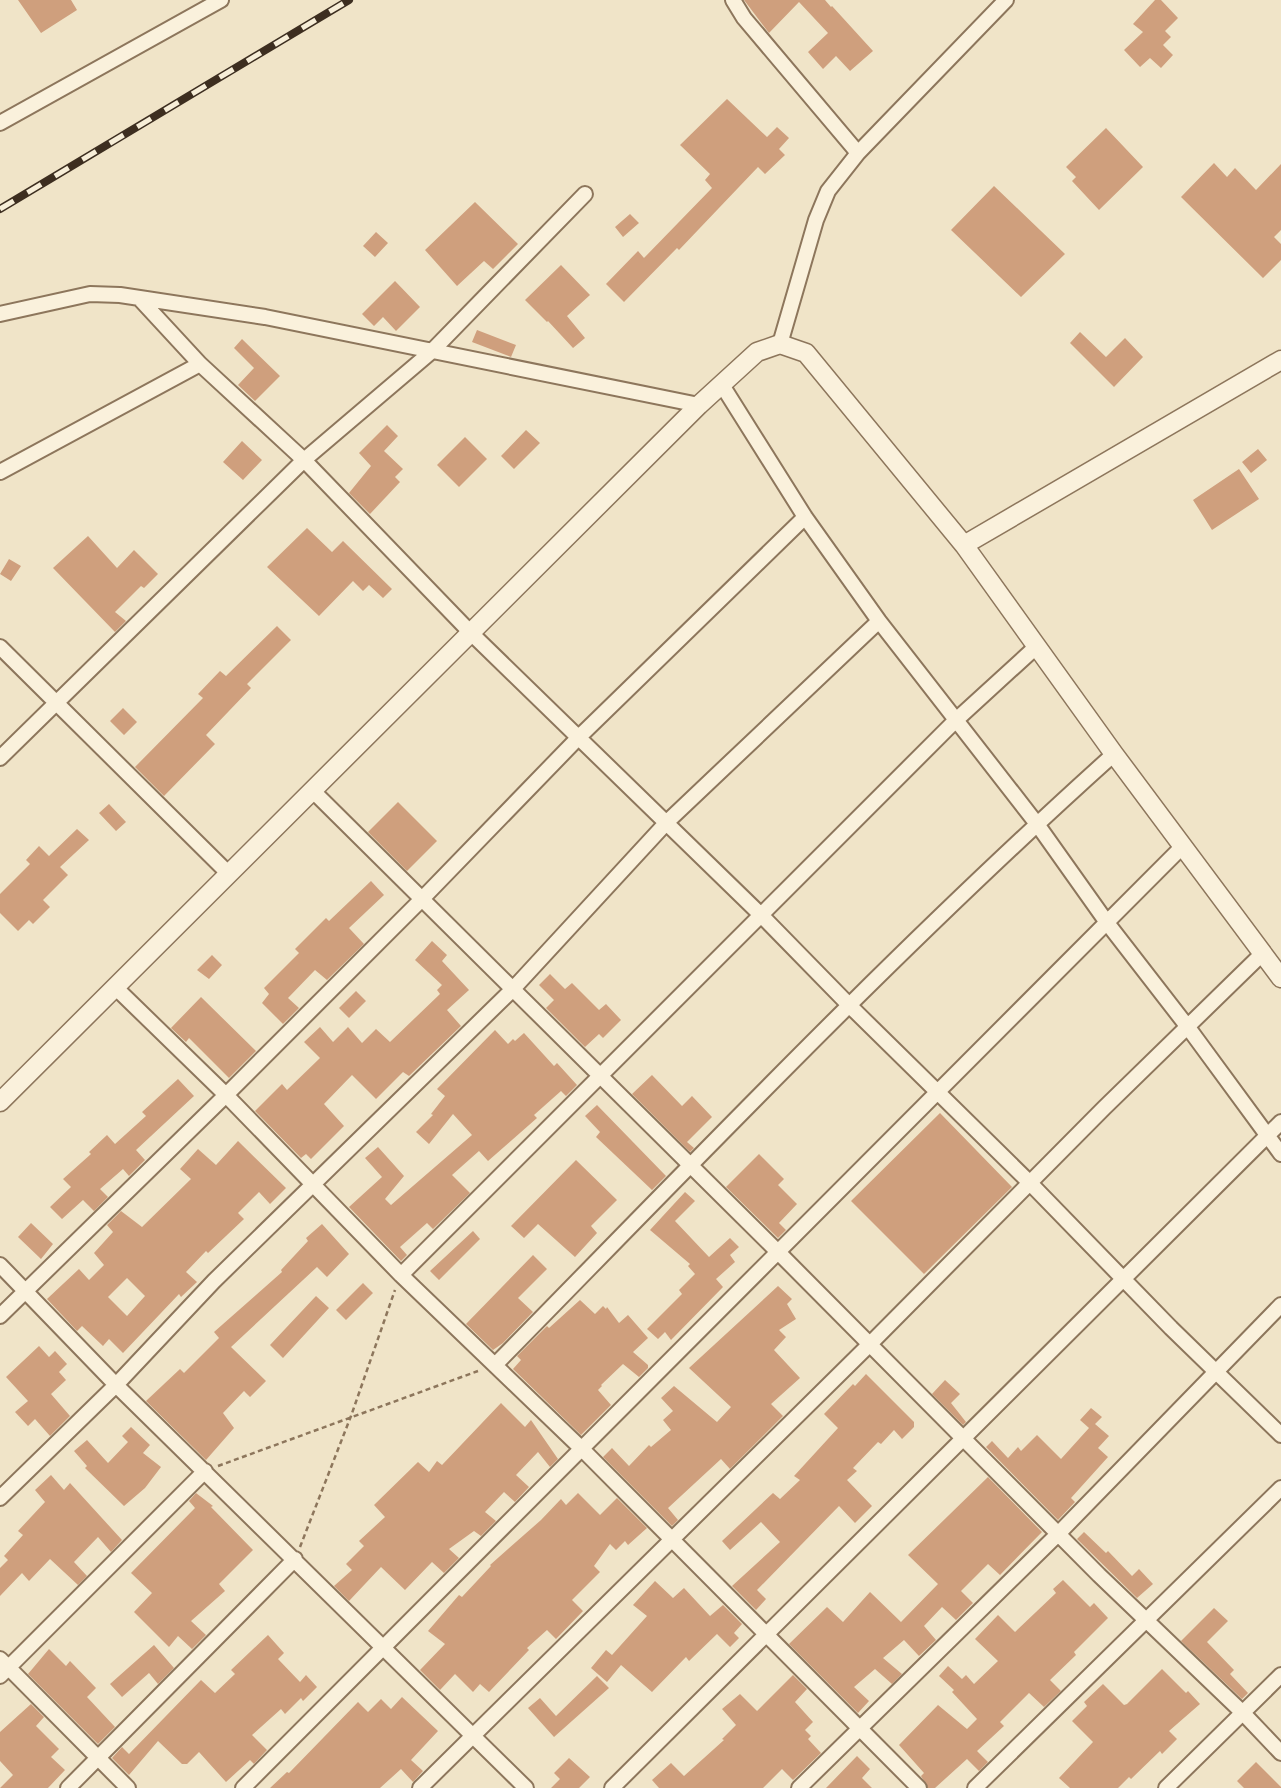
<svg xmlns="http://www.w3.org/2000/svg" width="1281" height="1788" font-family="'Source Serif 4',serif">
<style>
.building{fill:#cf9f7d;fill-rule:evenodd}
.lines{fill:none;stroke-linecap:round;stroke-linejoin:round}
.minor-casing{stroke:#8d765c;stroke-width:18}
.tertiary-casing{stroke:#8d765c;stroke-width:21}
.path{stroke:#8d765c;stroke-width:2.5;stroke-dasharray:5 3.5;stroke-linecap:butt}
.minor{stroke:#faf1dc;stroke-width:14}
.tertiary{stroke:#faf1dc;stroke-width:18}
.rail-casing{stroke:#3d2e20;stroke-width:8}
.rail{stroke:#f7eed8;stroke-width:5;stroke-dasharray:16;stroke-linecap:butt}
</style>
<rect width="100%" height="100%" fill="#f0e4c8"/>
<path class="building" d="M18,0h53l6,10 -36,23z
M744,0h81l6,7 1,-1 41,45 -23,20 -14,-15 -13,13 -15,-17 20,-19 -29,-31 -30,31z
M1155,0h6l17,18 -13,13 6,6 -8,8 10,10 -12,13 -11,-10 -10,9 -16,-17 19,-18 -10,-8z
M727,99l40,38 10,-10 12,11 -10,11 6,6 -20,19 -7,-7 -79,83 -2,-2 -53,54 -18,-18 32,-33 6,7 68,-70 -7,-8 5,-6 -30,-29z
M1106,128l37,39 -44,43 -27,-29 4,-4 -10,-10z
M1214,163l13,14 8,-9 21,22 25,-26v66l-7,7 7,7v16l-18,18 -82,-81z
M994,186l71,68 -44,43 -70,-67z
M475,202l43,42 -25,25 -9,-8 -27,25 -32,-36z
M630,214l9,9 -16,14 -8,-10z
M376,232l12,11 -13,14 -12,-11z
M561,265l29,30 -23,21 18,22 -12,10 -25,-27 -1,1 -22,-22z
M395,281l25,26 -24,24 -13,-14 -9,9 -12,-12z
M477,330l39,15 -5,12 -39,-15z
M1080,332l26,25 19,-19 18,19 -29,30 -44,-44z
M242,339l38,37 -25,25 -17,-16 16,-17 -20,-20z
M387,425l11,11 -14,15 19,18 -8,8 5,5 -30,32 -21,-21 22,-27 -12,-13z
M526,430l14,13 -26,26 -13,-13z
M465,437l22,22 -28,28 -22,-22z
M242,441l20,19 -19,20 -20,-18z
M1258,449l9,11 -16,13 -9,-11z
M1239,469l20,30 -47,31 -19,-30z
M307,528l25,24 11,-11 49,48 -9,9 -14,-13 -6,6 -10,-10 -34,35 -52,-49z
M88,536l29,32 17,-18 24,24 -14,14 -3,-2 -26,26 11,9 -11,11 -62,-64z
M9,559l12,7 -10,15 -11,-7z
M277,626l14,14 -44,44 4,4 -45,47 9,9 -51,52 -29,-29 68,-69 -5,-4 22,-23 6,5z
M123,708l14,14 -13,13 -14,-14z
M398,802l39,39 -30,30 -39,-39z
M109,804l17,18 -10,9 -17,-18z
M77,829l12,11 -29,27 8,8 -25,25 7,7 -17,17 -4,-4 -11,11 -18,-18v-19l30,-30 -4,-4 13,-14 10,10z
M371,881l13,14 -35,33 15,16 -37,36 -12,-10 -27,28 11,10 -16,16 -21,-21 7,-9 -5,-6 35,-35 -4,-4 31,-31 3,3z
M432,941l15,14 -5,6 27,29 -22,20 14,16 -52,50 -6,-4 -27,27 -24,-24 -28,29 20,22 -33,33 -5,-5 -5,4 -46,-47 27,-27 5,6 33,-32 -16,-16 16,-15 13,15 15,-15 14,16 14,-14 14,13 50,-48 -3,-4 5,-5 -27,-25z
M212,955l10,10 -13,14 -12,-9z
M550,974l15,15 7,-6 27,27 7,-6 15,16 -18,18 -4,-4 -14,13 -39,-39 8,-8 -15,-15z
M356,991l10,10 -17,17 -10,-10z
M201,997l55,54 -27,27 -40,-40 -3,4 -15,-14z
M495,1030l13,14 5,-5 2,2 9,-8 30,33 3,-3 20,22 -11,11 -5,-5 -27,24 3,3 -49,43 -9,-10 -27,24 18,18 -37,36 -6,-6 -27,24 7,8 -6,6 -52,-54 33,-30 -17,-19 13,-11 26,29 -19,23 6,6 81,-70 -19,-21 -24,30 -13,-12 17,-17 -2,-1 14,-18 -8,-7z
M652,1075l30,31 10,-10 20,21 -25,25 7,6 -4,4 -58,-58z
M178,1079l16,17 -58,54 9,10 -16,16 -6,-7 -23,20 8,8 -14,14 -11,-11 -21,19 -12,-12 21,-20 -8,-8 28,-25 -2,-2 18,-17 8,9 31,-28 -4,-4z
M597,1105l69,71 -14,14 -56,-53 4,-5 -15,-16z
M940,1113l72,74 -88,87 -73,-73z
M238,1141l48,47 -16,16 -11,-12 -21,21 6,6 -36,34 -2,-2 -20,21 11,10 -16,15 -2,-3 -56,59 -14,-14 -6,7 -21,-20 -5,5 -30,-32 32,-30 10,11 15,-15 -10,-12 19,-21 -6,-7 14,-14 21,16 49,-48 -11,-10 18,-20 18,16zM127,1278l18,18 -18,20 -19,-19z
M759,1154l25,25 -6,6 19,19 -18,19 7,7 -8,8 -52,-51z
M576,1160l41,40 -26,26 6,7 -22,24 -37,-33 -14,14 -13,-12z
M685,1192l10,9 -20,20 34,36 21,-19 9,9 -9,8 5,7 -19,17 7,8 -52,53 -6,-8 -7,7 -11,-10 35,-35 -3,-4 16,-16 -7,-8 2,-2 -40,-34z
M31,1223l22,21 -12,15 -23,-22z
M322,1224l27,30 -22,23 -10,-10 -86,80 35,34 -16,16 -6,-6 -21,22 11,15 -28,32 -60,-59 34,-32 4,4 35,-35 -5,-6 68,-60 -1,-2 27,-29 -2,-3z
M473,1231l7,8 -41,41 -9,-9z
M533,1255l14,14 -29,29 15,14 -30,31 -10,7 -27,-26z
M363,1283l10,10 -27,27 -10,-10z
M778,1286l14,13 -5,5 9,15 -17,11 7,7 -12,13 26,28 -29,26 12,12 -53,53 -9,-10 -53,49 10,12 -6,6 -69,-69 9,-9 17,18 20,-21 2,2 20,-17 -8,-10 10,-9 -12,-13 13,-12 43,36 14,-15 -42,-39z
M316,1296l13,12 -46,50 -13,-13z
M580,1300l15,14 8,-8 3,3 1,-2 12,16 9,-8 20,23 -15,14 15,13v3l-9,9 -16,-13 -22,21 1,1 -4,4 13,15 -30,30 -68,-66 8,-9 -4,-4 30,-30 2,2z
M39,1346l10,11 6,-6 12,13 -8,8 7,8 -15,14 19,22 -20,20 -15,-17 -7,7 -13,-14 13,-11 -22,-24z
M866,1374l48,48v5l-12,12 -8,-9 -13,14 -3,-2 -25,26 4,3 -10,9 25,26 -17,17 -16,-17 -82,84 9,9 -10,11 -24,-24 48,-44 -19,-20 -31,28 -8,-9 51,-48 7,6 20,-19 -6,-4 44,-48 -14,-14 29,-30 2,2z
M945,1380l15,14 -9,9 15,19 -3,3 -31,-31z
M501,1403l24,24 6,-7 27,39 -8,8 -12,-15 -22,23 13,12 -14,15 -11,-10 -19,20 11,9 -15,15 -7,-5 -25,18 10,9 -15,15 -12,-11 -27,28 -24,-23 -32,34 -15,-15 18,-16 -6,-6 18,-18 -5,-5 26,-24 -11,-12 44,-43 11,10 8,-11 5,4z
M1091,1408l11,9 -7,7 14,12 -11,12 10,9 -37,41 4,4 -17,18 -72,-73 6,-6 16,17 10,-11 3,4 16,-16 24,24 28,-31 -9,-8z
M131,1427l19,18 -7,8 18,14 -16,21 -21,18 -39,-38 2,-2 -13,-15 13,-11 21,23 20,-21 -6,-6z
M51,1475l13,15 6,-7 52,57 -11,12 -13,-15 -24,25 13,14 -9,9 -28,-26 -21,22 -7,-8 -22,23v-28l8,-8 -4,-4 19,-21 -5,-4 27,-29 -10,-12z
M988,1477l54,55 -42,43 -12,-11 -27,27 12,12 -17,17 -14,-13 -18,19 12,14 -17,16 -15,-16 -21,18 19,16 -10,10 -17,-15 -21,18 15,14 -11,12 -69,-69 38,-37 16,15 27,-30 31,30 37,-38 -30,-29z
M196,1493l17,13 -2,1 42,43 -34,34 6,7 -34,30 15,14 -14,14 -14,-13 -9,11 -35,-35 18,-19 -21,-20 64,-65 -6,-7z
M578,1493l22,22 17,-17 30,30 -19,17 -3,-4 -9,9 -6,-6 -16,22 6,6 -28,28 11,11 -27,28 -9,-9 -20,18 2,2 -40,42 -9,-8 -7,8 -18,-18 -15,16 -20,-20 25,-26 -17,-13 31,-36 3,2 29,-31 -1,-1 51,-45 20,-21 5,6z
M1084,1532l22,21 2,-2 24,25 7,-7 14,15 -16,14 -60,-59z
M1063,1580l27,27 4,-4 14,15 -34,34 2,3 -26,25 11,11 -17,16 -15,-14 -29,29 4,4 -27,25 11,11 -9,9 -12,-12 -32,29h-7l-7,-12 3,-3 -25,-28 39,-40 29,24 10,-10 -25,-27 2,-2 -15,-14 9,-10 14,13 4,-4 8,9 24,-23 -23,-22 23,-24 17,17 41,-39 -3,-4z
M655,1581l18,17 11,-10 26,28 13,-11 19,19 -8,9 5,5 -9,9 -13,-13 -28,27 -3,-4 -34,35 -31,-27 -14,17 -16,-14 15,-18 6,5 35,-39 -14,-11z
M1214,1608l14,13 -21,21 27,28 -4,4 18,19 -6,6 -61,-58z
M268,1635l16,18 -6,6 22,23 6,-7 11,12 -14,14 -2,-3 -16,16 -4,-5 -29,26 15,15 -13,14 -4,-4 -24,22 -27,-30 -12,12h-5l-24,-23 -29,34 -17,-17 10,-11 7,7 72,-74 14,13 20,-19 -4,-4z
M154,1645l20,23 -16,16 -9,-11 -27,24 -12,-13z
M49,1649l17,17 4,-5 26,27 -9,9 28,30 -17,17 -70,-70z
M1162,1669l24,24 2,-2 12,13 -31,27 8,8 -15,15 -2,-3 -29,28 -2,-2 -11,11h-48l-11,-10 34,-36 -21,-21 15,-15 -3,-4 19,-18 21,21 3,-1z
M793,1675l14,14 -12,13 18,20 -8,8 6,6 -3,3 13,14 -28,27 -11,-11 -19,19h-104l-7,-8 19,-17 13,13 40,-36 -2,-1 14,-14 -14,-16 18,-15 17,17z
M597,1676l12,12 -55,49 -26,-29 12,-10 16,18z
M402,1697l36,34 -27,29 12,11 -10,11 -12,-13 -21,19h-110l17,-16 2,1 69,-71 10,10 13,-13 10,10z
M31,1704l13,13 -8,9 23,23 -8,8 14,13 -17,18h-48l13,-13 -13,-14v-29z
M857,1756l13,13 -8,9 10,10h-46z
M569,1758l21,19 -11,11h-28l9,-9 -6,-6z
M1256,1762l25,25v1h-37l-7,-7z"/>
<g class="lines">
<defs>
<path id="minor" d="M733,0l11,18 114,135
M0,123l221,-123
M139,298l61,66 104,96 167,173 290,282 89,91 179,176 142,146 110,107
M0,314l90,-20 30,1 145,22 434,88
M780,344l36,-124 12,-29 30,-38 148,-153
M722,385l83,132 74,104 158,203 71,100 79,102 94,128
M0,472l200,-108
M0,647l229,227
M0,758l304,-298 127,-108 154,-158
M313,791l466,462 320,322 144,138 38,40
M116,988l110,107 175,180 181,174 337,339
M0,1265l116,120 410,403
M401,1275l554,-554 82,-75
M0,1316l226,-221 195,-195 158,-163 226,-220
M495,1365c203,-207 403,-417 619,-611
M0,1498l116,-113 98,-104 299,-292 154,-167 212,-201
M0,1659l128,129
M0,1676l205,-205
M68,1788l227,-229
M243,1788l939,-941
M420,1788l449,-443 235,-237 159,-155
M612,1788l669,-666
M799,1788l259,-254 223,-229
M975,1788l306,-300
M1166,1788l115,-113"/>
<path id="tertiary" d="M964,545l317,-185
M0,1102l699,-697 58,-53 23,-8 26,9 158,192 150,209 167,224"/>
</defs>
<use href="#minor" class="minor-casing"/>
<use href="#tertiary" class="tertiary-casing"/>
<path class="path" d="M218,1466l260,-95
M300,1547l51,-131 44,-126"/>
<use href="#minor" class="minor"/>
<use href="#tertiary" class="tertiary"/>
<defs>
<path id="rail" d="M0,209l349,-209"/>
</defs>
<use href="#rail" class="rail-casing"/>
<use href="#rail" class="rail"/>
</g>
</svg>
